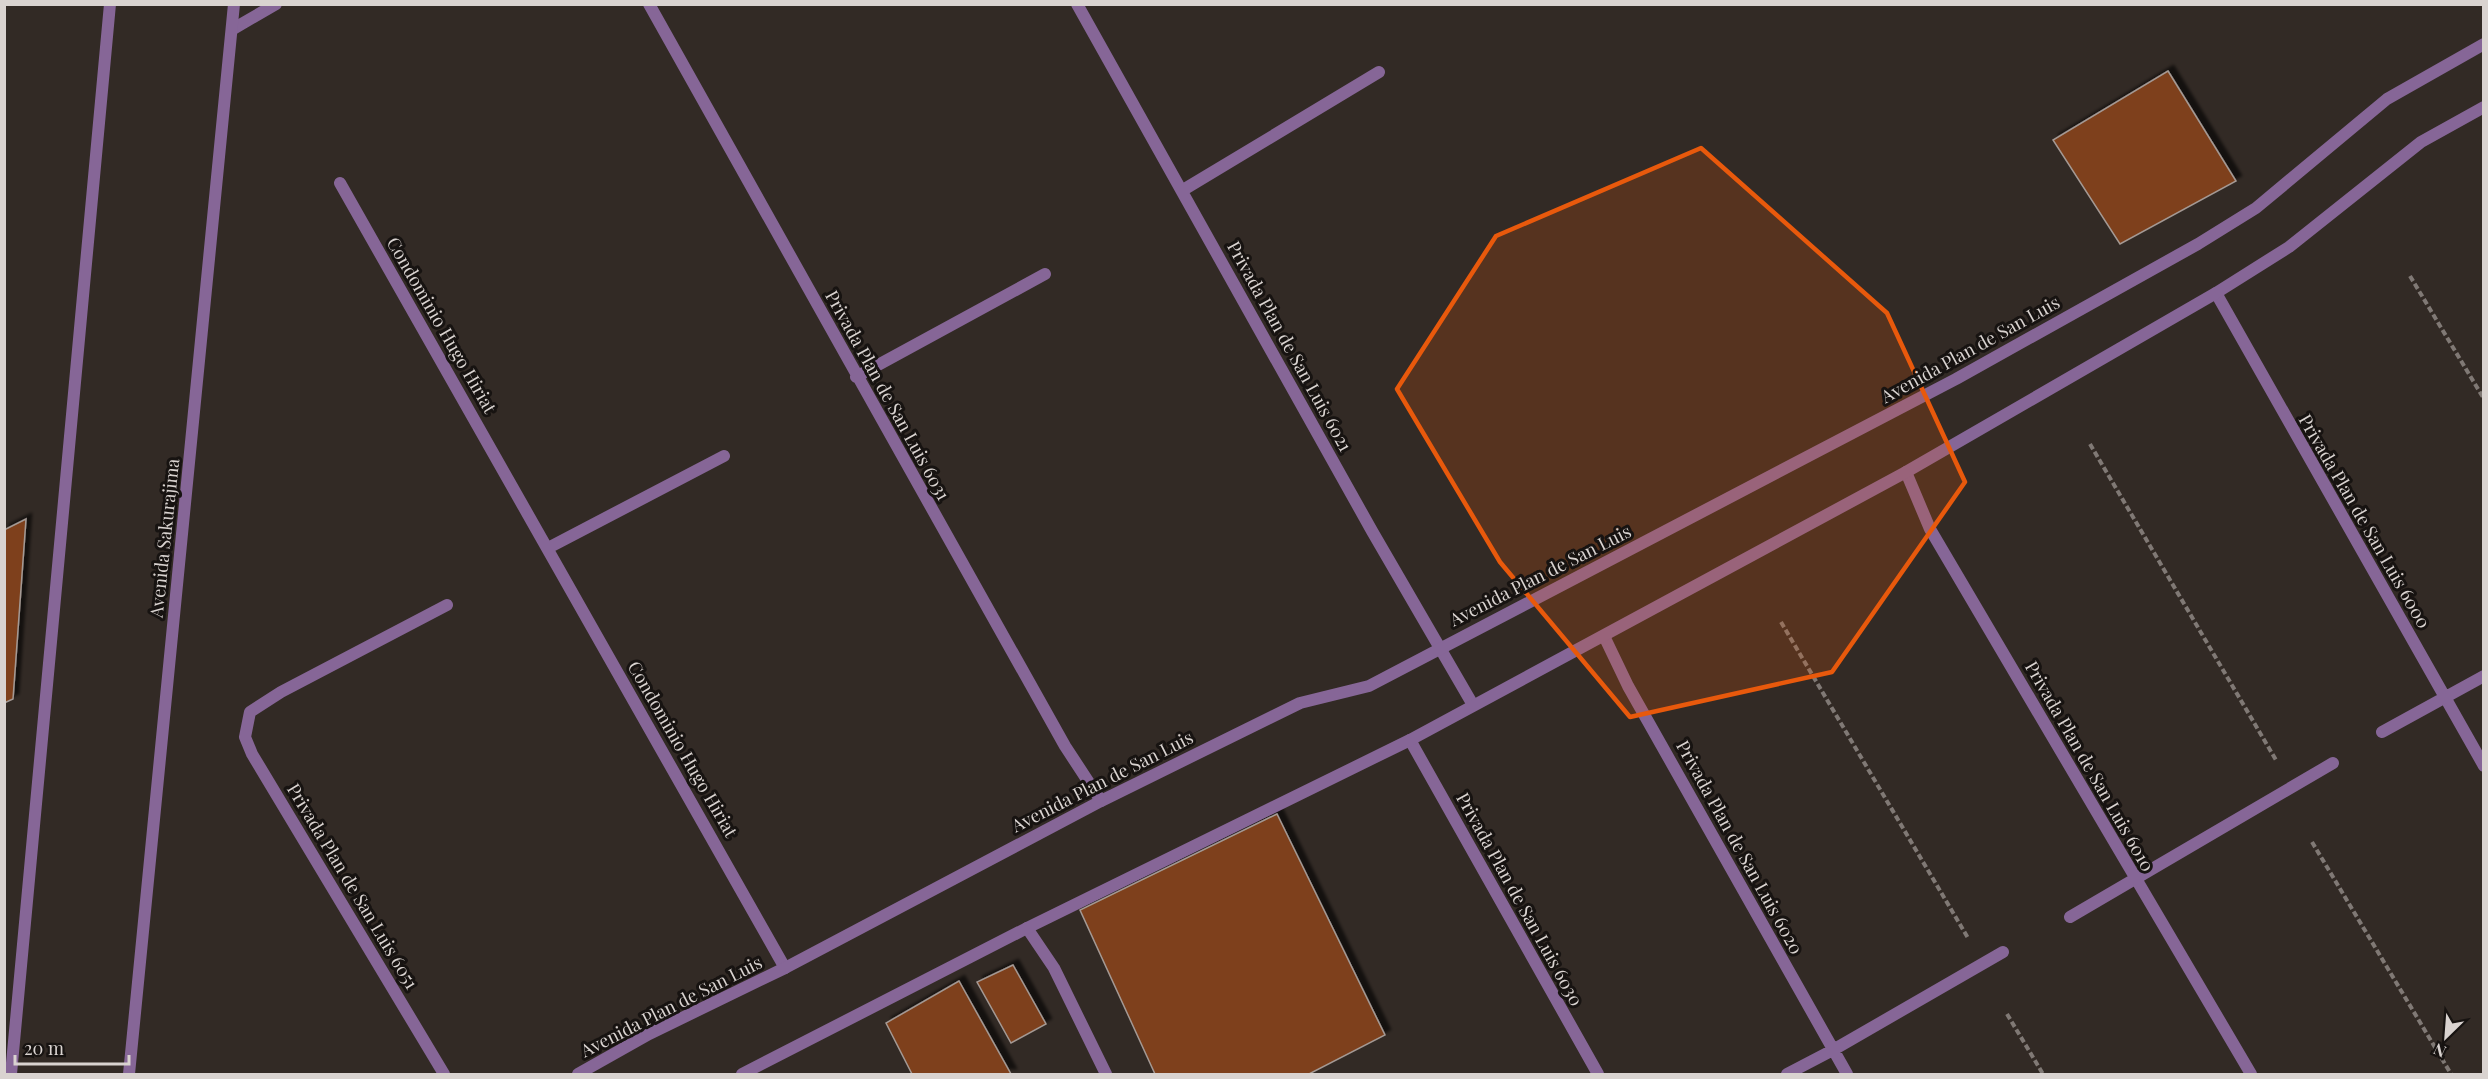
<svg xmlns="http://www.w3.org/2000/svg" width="2488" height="1079" font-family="'Playfair Display',serif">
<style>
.building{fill:#7e401a;stroke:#a49994;stroke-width:1.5;filter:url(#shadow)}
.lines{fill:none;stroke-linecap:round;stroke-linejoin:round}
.path{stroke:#807975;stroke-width:4;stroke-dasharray:6 3;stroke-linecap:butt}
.minor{stroke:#866697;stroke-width:12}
.tertiary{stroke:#866697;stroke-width:12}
.marked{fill:#e8590c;fill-opacity:0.2;stroke:#e8590c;stroke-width:4.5;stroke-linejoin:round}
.labels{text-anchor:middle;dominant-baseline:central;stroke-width:6;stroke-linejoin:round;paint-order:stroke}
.street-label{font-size:18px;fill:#d9d3d0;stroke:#171311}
</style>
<defs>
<filter id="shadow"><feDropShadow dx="5.5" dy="-5.5" stdDeviation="1.5" flood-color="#0009"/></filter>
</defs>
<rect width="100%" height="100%" fill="#322a25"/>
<path class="building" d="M2168,71l68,110 -116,63 -67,-104z
M26,519l-13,180 -9,4v-173z
M1277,814l108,221 -76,39h-154l-75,-164z
M1013,965l33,59 -35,19 -34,-61z
M959,981l52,93h-99l-26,-51z"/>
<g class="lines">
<path class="path" d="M2410,276l74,123
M2090,444l186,316
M1781,622l187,316
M2312,842l139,232
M2007,1014l36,60"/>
<path class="minor" d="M649,4l416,742 36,55
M1077,4l295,527 101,174
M233,29l43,-25
M340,183l445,785
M1183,190l196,-118
M2216,293l268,473
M856,377l189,-103
M1906,472l24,57 321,545
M548,548l176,-92
M1604,636l24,50 219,388
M2382,732l102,-56
M1410,740l188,334
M2070,917l263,-154
M1027,928l27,40 52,106
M444,1074l-192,-320 -7,-17 5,-25 31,-20 166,-87
M1787,1074l46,-24 170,-98"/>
<path class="tertiary" d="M11,1074l99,-1070
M129,1074l105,-1070
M578,1074l71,-40 136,-66 316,-167 199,-98 69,-17 587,-307 242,-135 58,-36 131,-109 97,-55
M742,1074l285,-146 383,-188 496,-268 310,-179 73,-46 132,-105 63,-35"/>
</g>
<path class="marked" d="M1701,148l186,165 78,169 -133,190 -202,45 -130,-155 -103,-173 99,-153z"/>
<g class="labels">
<g class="street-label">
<text transform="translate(442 325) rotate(60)">Condominio Hugo Hiriat</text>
<text transform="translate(1290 346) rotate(61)">Privada Plan de San Luis 6021</text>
<text transform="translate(1970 349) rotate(-29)">Avenida Plan de San Luis</text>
<text transform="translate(888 395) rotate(61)">Privada Plan de San Luis 6031</text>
<text transform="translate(2365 521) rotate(60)">Privada Plan de San Luis 6000</text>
<text transform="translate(164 538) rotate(-84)">Avenida Sakurajima</text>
<text transform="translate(1540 575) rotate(-27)">Avenida Plan de San Luis</text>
<text transform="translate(683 749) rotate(60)">Condominio Hugo Hiriat</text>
<text transform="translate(2090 766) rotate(60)">Privada Plan de San Luis 6010</text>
<text transform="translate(1102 781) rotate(-27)">Avenida Plan de San Luis</text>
<text transform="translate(1740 847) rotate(61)">Privada Plan de San Luis 6020</text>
<text transform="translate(353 886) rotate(59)">Privada Plan de San Luis 6051</text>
<text transform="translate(1520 899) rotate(61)">Privada Plan de San Luis 6030</text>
<text transform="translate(671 1006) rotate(-27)">Avenida Plan de San Luis</text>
</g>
</g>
<rect width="2488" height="1079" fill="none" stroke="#d9d3d0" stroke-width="12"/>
<g transform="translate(2446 1037) rotate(205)" stroke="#171311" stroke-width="4.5" paint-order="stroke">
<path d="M0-4.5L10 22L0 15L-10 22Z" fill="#d9d3d0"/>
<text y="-9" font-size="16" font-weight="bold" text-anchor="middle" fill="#d9d3d0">N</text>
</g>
<path d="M15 1055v9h114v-9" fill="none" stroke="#d9d3d0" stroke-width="3"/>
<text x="24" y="1055" font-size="18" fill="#d9d3d0" stroke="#171311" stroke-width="4.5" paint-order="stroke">20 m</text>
</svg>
